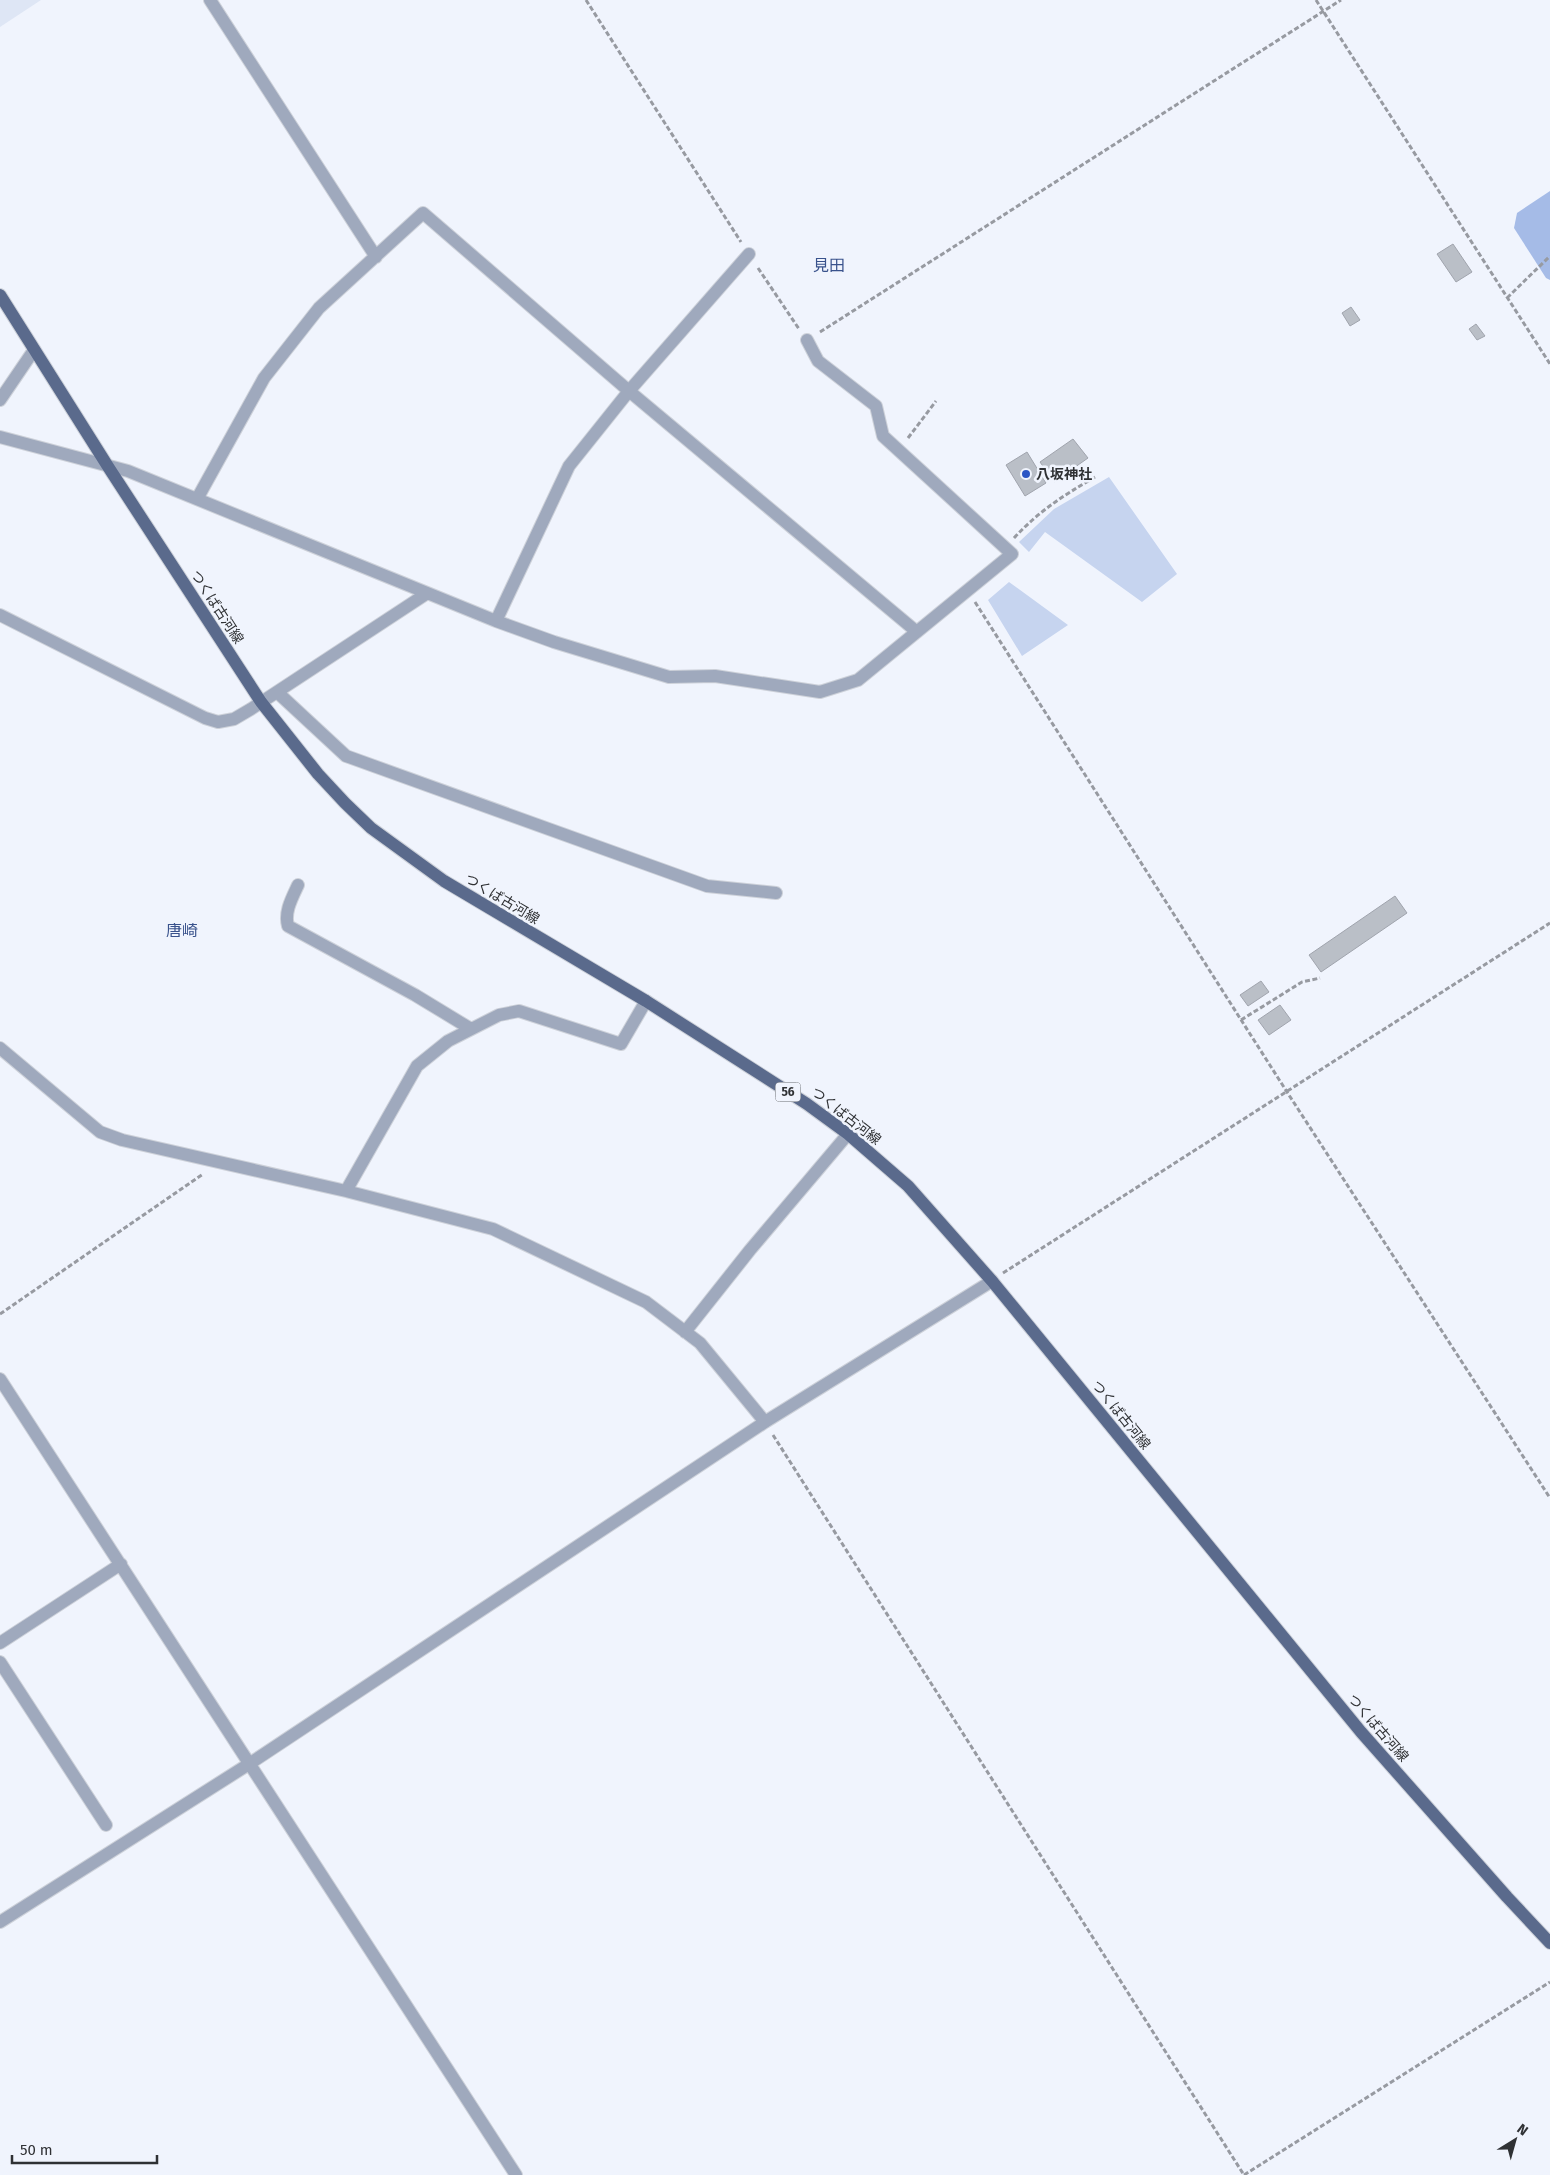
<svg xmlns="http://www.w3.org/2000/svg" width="1550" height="2175" font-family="'Fira Sans','Noto Sans JP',sans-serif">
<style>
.built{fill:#dee6f5}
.green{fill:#c6d4ef}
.forest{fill:#a5bbe7}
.building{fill:#babfc7;stroke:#a0a4ad}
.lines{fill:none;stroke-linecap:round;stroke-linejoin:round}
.minor-casing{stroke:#cdd1d9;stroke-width:14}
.major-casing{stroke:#cdd1d9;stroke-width:14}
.path{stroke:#979aa1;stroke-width:3;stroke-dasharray:5 2.5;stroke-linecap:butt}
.minor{stroke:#9fa9bd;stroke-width:12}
.major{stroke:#5a6a8c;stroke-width:12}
.poi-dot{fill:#2b55c4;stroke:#f0f4fd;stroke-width:2}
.labels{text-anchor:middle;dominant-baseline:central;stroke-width:5;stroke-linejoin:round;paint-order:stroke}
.shield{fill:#f0f4fd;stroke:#696c70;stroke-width:1}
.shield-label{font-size:12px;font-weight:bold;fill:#2f3134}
.poi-label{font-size:14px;font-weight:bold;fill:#2f3134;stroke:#f0f4fd;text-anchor:start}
.street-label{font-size:14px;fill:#2f3134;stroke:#f0f4fd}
.quarter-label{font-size:16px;fill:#39528c;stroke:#f0f4fd}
</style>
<rect width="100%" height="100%" fill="#f0f4fd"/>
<path class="built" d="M0,0h41l-41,27z"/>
<path class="green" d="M1109,477l68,97 -35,28 -97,-70 -16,20 -10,-10 35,-33z
M1009,582l59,43 -46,31 -34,-56z"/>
<path class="forest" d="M1550,191v89l-4,-2 -32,-50 3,-15z"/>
<path class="building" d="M1453,244l19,28 -16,10 -19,-28z
M1351,307l9,13 -10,6 -8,-13z
M1476,324l9,12 -8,4 -8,-11z
M1073,439l15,19 -34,24 -14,-20z
M1027,452l19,31 -21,13 -19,-31z
M1395,896l12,17 -86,59 -12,-17z
M1261,981l8,11 -21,14 -8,-11z
M1280,1005l11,15 -22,15 -11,-15z"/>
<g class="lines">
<defs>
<path id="minor" d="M210,0l166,257
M0,400l34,-50
M0,437l128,34 368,150 58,21 115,35 46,-1 105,16 38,-12 154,-126 -129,-118 -7,-30 -58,-45 -11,-21
M197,499l67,-121 55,-70 104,-95 206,178 288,241
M0,615l205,103 13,4 16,-3 17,-10 175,-115
M496,621l73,-155 60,-75 120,-137
M277,692l69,64 361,130 69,7
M298,885c-6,13 -14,27 -10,41l127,69 56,34
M0,1048l100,84 22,8 224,51 147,38 153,73 54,41 65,79
M346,1191l71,-125 31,-25 51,-26 20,-4 102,33 25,-43
M685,1332l65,-82 98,-116
M0,1379l516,796
M0,1643l121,-79
M0,1662l106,163
M0,1922l249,-158 516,-342 227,-141"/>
<path id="major" d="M0,295l107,170 154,237 57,72 27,29 26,25 73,53 202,120 161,103 41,30 60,52 84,95 369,451 146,165 43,46"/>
</defs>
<use href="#minor" class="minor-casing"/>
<use href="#major" class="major-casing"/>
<path class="path" d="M586,0l155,242
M1316,0l234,364
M758,268l41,61
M1507,298l43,-42
M820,332l521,-332
M908,438l28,-37
M1014,538c26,-28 49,-42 81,-61
M975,602l312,490 263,406
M1241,1020l61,-38 18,-4
M1003,1273l547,-350
M0,1314l203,-140
M773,1435l471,740
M1244,2175l306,-193"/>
<use href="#minor" class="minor"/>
<use href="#major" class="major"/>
</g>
<circle class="poi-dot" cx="1026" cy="474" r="5"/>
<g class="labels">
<rect class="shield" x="775.5" y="1082.5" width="25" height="19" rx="4"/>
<g class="shield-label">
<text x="788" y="1092">56</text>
</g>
<g class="poi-label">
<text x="1036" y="474">八坂神社</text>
</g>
<g class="street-label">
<text transform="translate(217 607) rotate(57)">つくば古河線</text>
<text transform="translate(502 899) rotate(31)">つくば古河線</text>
<text transform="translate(846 1116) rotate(38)">つくば古河線</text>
<text transform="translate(1121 1415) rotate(51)">つくば古河線</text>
<text transform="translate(1378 1728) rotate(49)">つくば古河線</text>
</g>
<g class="quarter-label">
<text x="829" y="265">見田</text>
<text x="182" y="930">唐崎</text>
</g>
</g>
<g transform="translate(1515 2140) rotate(37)" stroke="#f0f4fd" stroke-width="4" paint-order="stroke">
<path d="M0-4L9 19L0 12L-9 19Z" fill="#2f3134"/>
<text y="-8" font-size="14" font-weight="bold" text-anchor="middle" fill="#2f3134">N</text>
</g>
<path d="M12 2155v8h145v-8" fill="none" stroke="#2f3134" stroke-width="2.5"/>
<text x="20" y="2155" font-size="15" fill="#2f3134" stroke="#f0f4fd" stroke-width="4" paint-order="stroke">50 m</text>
</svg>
